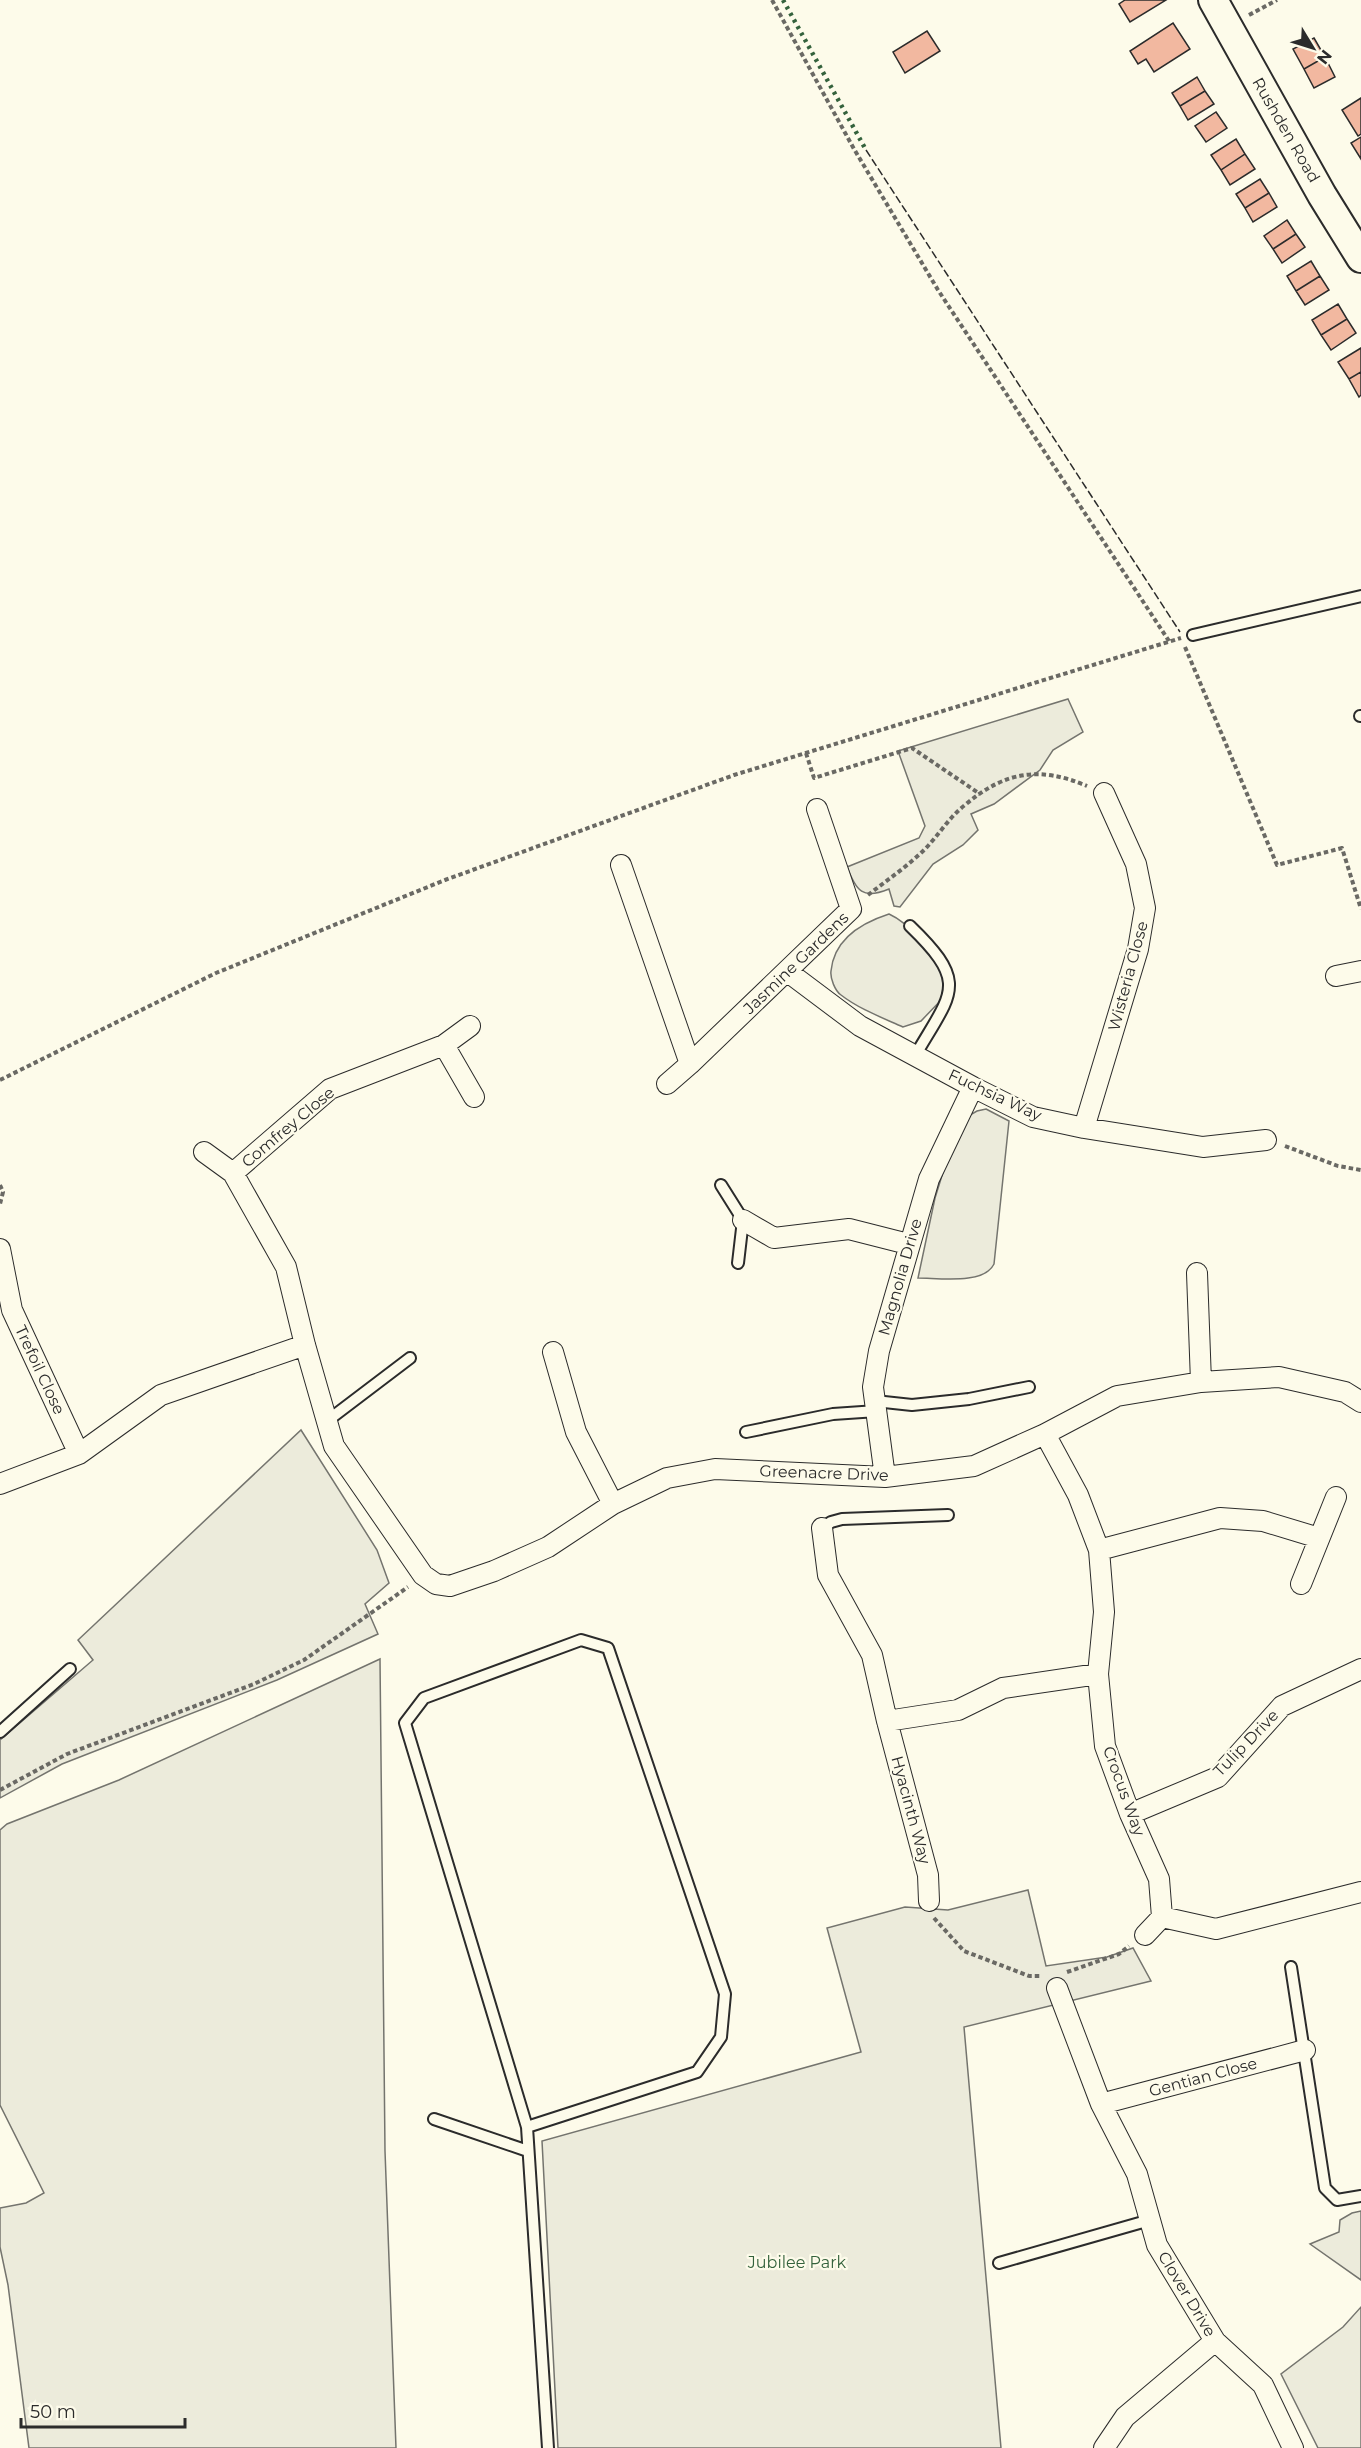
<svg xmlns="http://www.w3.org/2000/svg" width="1361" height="2448" font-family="Montserrat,sans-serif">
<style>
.green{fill:#ecebdb;stroke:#74746e;stroke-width:1.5}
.building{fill:#f2b8a0;stroke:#2b2b2b;stroke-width:1.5}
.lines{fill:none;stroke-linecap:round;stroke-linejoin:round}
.lane-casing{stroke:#2b2b2b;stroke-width:14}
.street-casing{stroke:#2b2b2b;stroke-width:22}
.secondary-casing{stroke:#2b2b2b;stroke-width:32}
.path{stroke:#6a6964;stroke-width:4;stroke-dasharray:4.5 3;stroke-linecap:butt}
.lane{stroke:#fdfbea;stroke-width:10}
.street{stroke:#fdfbea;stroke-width:20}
.secondary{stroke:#fdfbea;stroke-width:28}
.hedge{stroke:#34623c;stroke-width:4.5;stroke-dasharray:3 4.5;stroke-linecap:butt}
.fence{stroke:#2b2b2b;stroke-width:1.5;stroke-dasharray:8 3;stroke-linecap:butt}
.labels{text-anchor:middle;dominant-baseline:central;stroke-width:4.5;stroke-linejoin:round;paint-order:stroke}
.street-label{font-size:16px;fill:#2b2b2b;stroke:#fdfbea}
.park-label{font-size:16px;fill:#34623c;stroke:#fdfbea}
</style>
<rect width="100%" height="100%" fill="#fdfbea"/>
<path class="green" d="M1068,699l15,33 -30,18 -13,20 -46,34 -23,10 7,16 -15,15 -30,19 -33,43 -6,-1 -5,-17c-27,11 -32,2 -42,-22l72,-29 6,-12 -27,-75z
M889,914c18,8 48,39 56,58 2,6 1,16 1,23l-25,26 -18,6c-20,-9 -44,-18 -62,-32 -6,-4 -11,-17 -10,-24 3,-32 30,-48 58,-57z
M986,1109l23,12 -15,143c-10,21 -55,14 -76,14l17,-80 9,-29 26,-54 7,-4z
M301,1430l76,120 12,33 -24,21 13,30 -101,46 -215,84 -62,34v-58l93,-80 -15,-20z
M380,1659l5,492 11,297h-367l-21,-163 -8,-38v-39l26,-5 18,-10 -44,-88v-275l7,-6 112,-44z
M1028,1890l18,76 61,-9 26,-9 18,33 -187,46 37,421h-443l-16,-307 319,-89 -34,-124 78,-21 43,3z
M1361,2211v69l-51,-36 29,-12 1,-12 12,-7z
M1361,2307v141h-43l-37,-74 62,-47z"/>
<path class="building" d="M1125,0h41l-36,22 -11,-18z
M1173,23l17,26 -36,23 -8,-13 -8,5 -8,-13z
M927,31l13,20 -35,22 -12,-21z
M1314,38l11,19 -21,12 -11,-20z
M1325,57l10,20 -21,11 -10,-19z
M1197,77l8,14 -25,15 -8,-13z
M1205,91l9,13 -26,16 -8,-14z
M1361,98v36l-3,2 -16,-26z
M1216,112l11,16 -21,14 -11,-16z
M1361,137v22l-10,-16z
M1236,139l9,15 -24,16 -10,-15z
M1245,154l10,15 -25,16 -9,-15z
M1260,179l9,14 -24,15 -9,-14z
M1269,193l8,14 -24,15 -8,-14z
M1287,220l9,14 -23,15 -9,-13z
M1296,234l9,13 -23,16 -9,-14z
M1311,261l9,15 -24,15 -9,-15z
M1320,276l9,14 -24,15 -9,-14z
M1338,304l9,15 -26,16 -9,-15z
M1347,319l9,14 -25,17 -10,-15z
M1361,348v24l-12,7 -11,-17z
M1361,372v23l-2,2 -10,-18z"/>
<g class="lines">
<defs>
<path id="lane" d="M1193,635l168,-39
M1360,716h1
M910,926c60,58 42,66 5,130
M721,1185l22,35 -5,43
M875,1401l37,4 57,-6 60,-12
M327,1421l83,-63
M746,1432l87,-18 44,-3
M822,1528l9,-6 11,-3 106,-4
M0,1732l70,-63
M1291,1967l34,221 12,12 24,-4
M434,2119l94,32
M527,2127l170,-55 24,-35 4,-43 -117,-346 -27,-8 -157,58 -19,25 122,404 21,321
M999,2263l151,-43"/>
<path id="street" d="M621,865l69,199 161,-155 -34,-100
M788,972l72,54 113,61 60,30 51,11 119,19 63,-7
M1336,976l25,-5
M444,1045l26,-19
M667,1084l23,-20
M1084,1128l54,-179 7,-41 -9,-44 -32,-71
M204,1152l29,21 53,94 19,78 29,101 89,129 13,9 14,2 44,-15 54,-24 65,-43 54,-26 48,-9 170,8 89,-11 71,-32 72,-38 84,-14 78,-5 66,15 16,10
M233,1173l97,-84 114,-44 30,52
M743,1220l31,18 75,-9 59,15
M0,1249l12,61 67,144
M1197,1273l4,109
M553,1352l23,80 37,72
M1045,1434l33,61 21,55 5,62 -6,62 7,72 25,68 29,65 3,38 -17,18
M885,1477l-12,-90 6,-36 50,-172 44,-92
M0,1484l79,-30 82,-59 144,-50
M822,1528l6,47 44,80 15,66 41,154 1,26
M1099,1550l121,-32 43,3 56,17
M1301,1584l35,-87
M887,1721l71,-11 45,-22 95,-14
M1130,1814l88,-37 64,-71 79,-37
M1162,1917l54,12 145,-37
M1057,1988l44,116 36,70 20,71 58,96 48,44 30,63
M1101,2104l204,-54
M1104,2448l21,-31 90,-76"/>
<path id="secondary" d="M1213,0l109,195 39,63"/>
</defs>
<use href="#lane" class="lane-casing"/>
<use href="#street" class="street-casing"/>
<use href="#secondary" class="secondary-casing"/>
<path class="path" d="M772,0l82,149 84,141 231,351
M1249,15l28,-15
M1185,647l92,218 65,-17 19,61
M806,753l8,25 98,-30 68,46
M868,895c18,-14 37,-27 54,-43 15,-14 26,-34 43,-47 40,-34 75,-39 122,-19
M0,1080l216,-107 229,-93 289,-105 447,-137
M1285,1146l53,20 23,4
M0,1185l3,7 -3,12
M0,1790l67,-36 187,-70 50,-24 104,-73
M934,1918l30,33 65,25h13
M1067,1972l52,-18 10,-8"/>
<use href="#lane" class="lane"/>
<use href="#street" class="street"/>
<use href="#secondary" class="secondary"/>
<path class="hedge" d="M783,0l83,150"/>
<path class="fence" d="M866,150l314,482"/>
</g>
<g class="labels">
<g class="street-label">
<text transform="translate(1286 130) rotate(60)">Rushden Road</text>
<text transform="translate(796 963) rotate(-44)">Jasmine Gardens</text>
<text transform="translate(1128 976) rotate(-75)">Wisteria Close</text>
<text transform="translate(995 1095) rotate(25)">Fuchsia Way</text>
<text transform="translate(288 1127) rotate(-40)">Comfrey Close</text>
<text transform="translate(900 1277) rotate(-74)">Magnolia Drive</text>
<text transform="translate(40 1370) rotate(65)">Trefoil Close</text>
<text transform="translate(824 1473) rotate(2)">Greenacre Drive</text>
<text transform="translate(1246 1743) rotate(-46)">Tulip Drive</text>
<text transform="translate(1124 1791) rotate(70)">Crocus Way</text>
<text transform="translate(911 1810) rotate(75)">Hyacinth Way</text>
<text transform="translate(1203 2077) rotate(-15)">Gentian Close</text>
<text transform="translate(1187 2294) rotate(59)">Clover Drive</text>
</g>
<g class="park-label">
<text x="797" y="2262">Jubilee Park</text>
</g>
</g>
<g transform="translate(1313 48) rotate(128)" stroke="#fdfbea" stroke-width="4.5" paint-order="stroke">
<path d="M0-4.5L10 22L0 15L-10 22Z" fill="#2b2b2b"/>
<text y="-9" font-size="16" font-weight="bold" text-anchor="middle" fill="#2b2b2b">N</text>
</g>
<path d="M21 2418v9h164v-9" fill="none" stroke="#2b2b2b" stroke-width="3"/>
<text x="30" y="2418" font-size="18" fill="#2b2b2b" stroke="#fdfbea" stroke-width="4.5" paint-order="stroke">50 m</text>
</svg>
